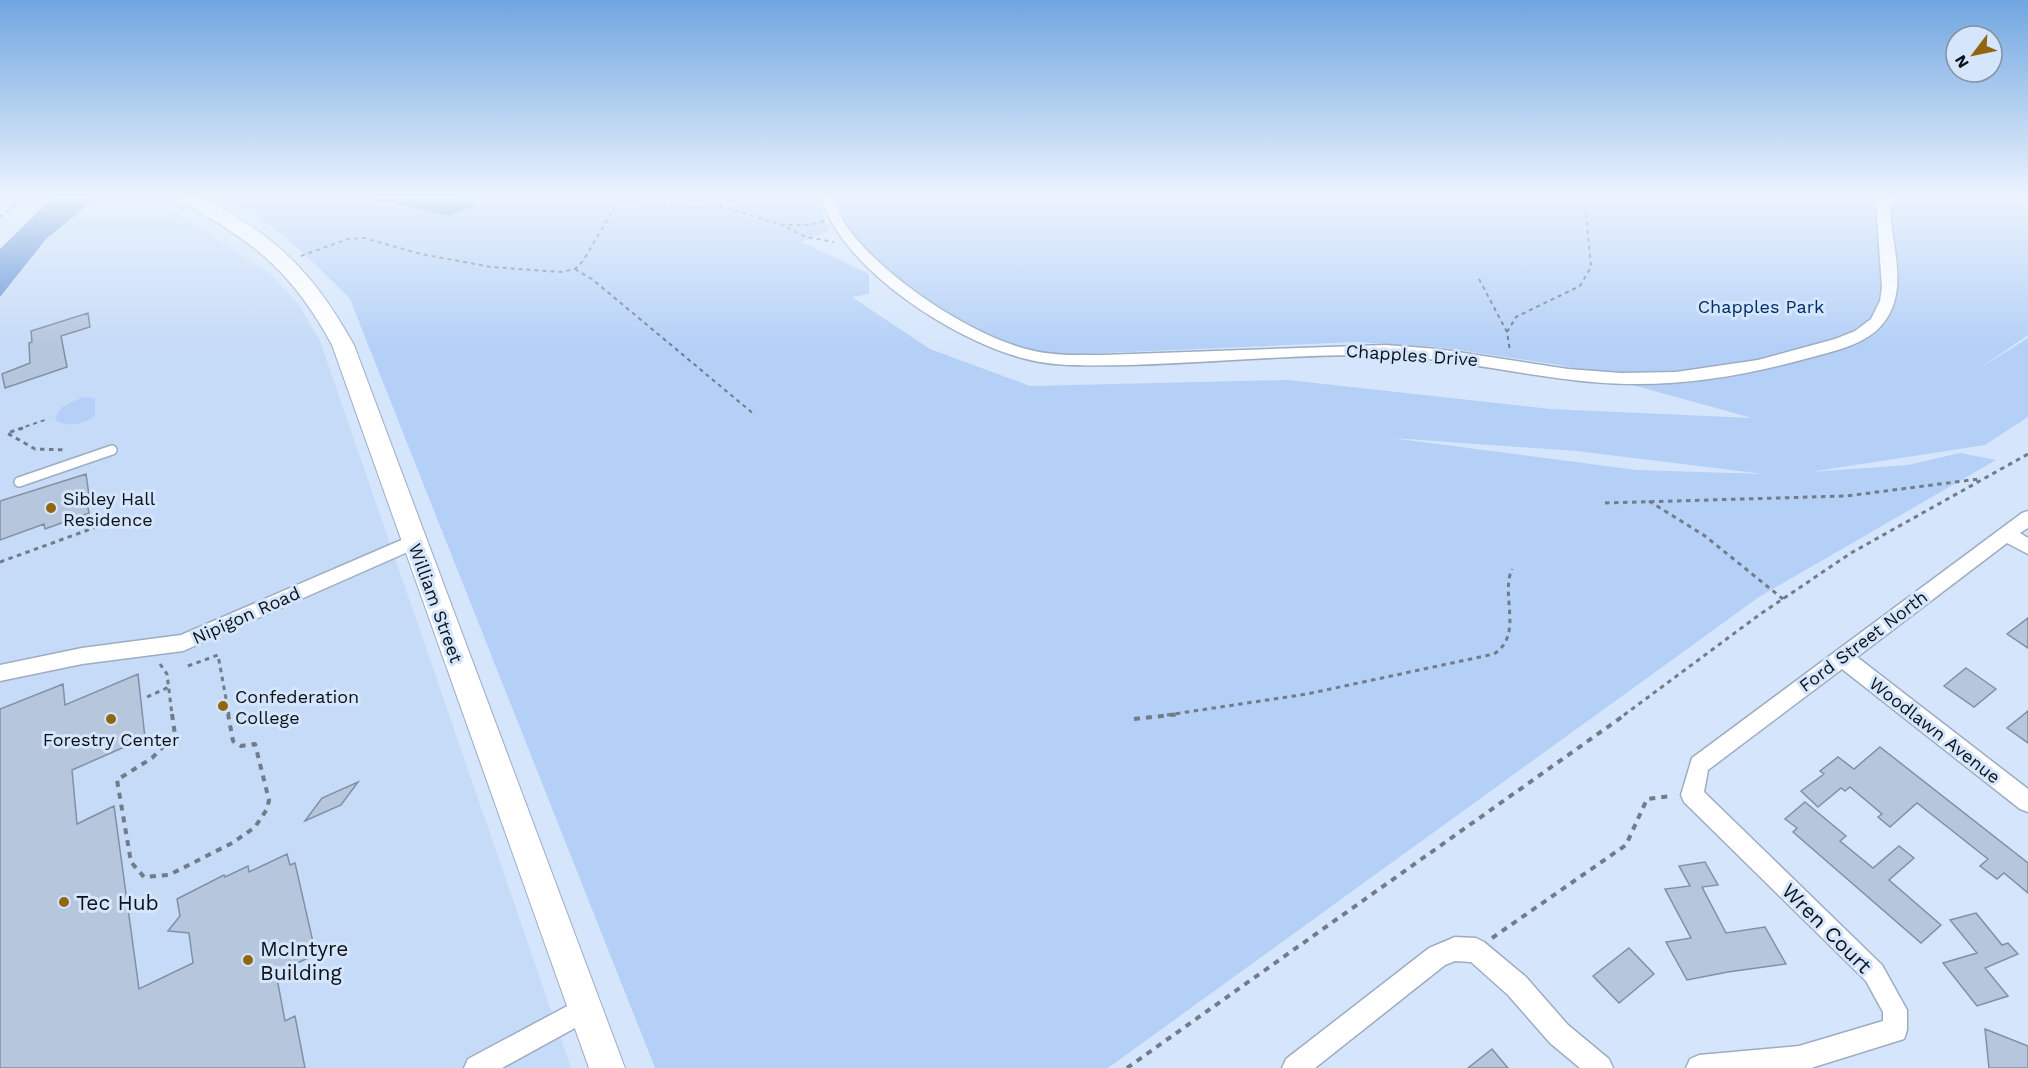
<svg xmlns="http://www.w3.org/2000/svg" width="2028" height="1068" font-family="'Work Sans',sans-serif">
<style>
.built{fill:#c6dbf7}
.green{fill:#b4d0f7;fill-rule:evenodd}
.water{fill:#6090d4}
.building{fill:#b6c6dc;stroke:#8190a5;stroke-width:1.5}
.lines{fill:none;stroke-linecap:round;stroke-linejoin:round}
.lane-casing{stroke:#9dacc2;stroke-width:12}
.street-casing{stroke:#9dacc2;stroke-width:3}
.secondary-casing{stroke:#9dacc2;stroke-width:2}
.path-far2{stroke:#717c8b;stroke-width:2;stroke-dasharray:4 4;stroke-linecap:butt}
.path-far1{stroke:#717c8b;stroke-width:3;stroke-dasharray:4.5 4.5;stroke-linecap:butt}
.path{stroke:#717c8b;stroke-width:4;stroke-dasharray:6 6;stroke-linecap:butt}
.lane{stroke:#fff;stroke-width:9}
.street{fill:#fff;fill-rule:evenodd}
.secondary{fill:#fff;fill-rule:evenodd}
.poi-dot{fill:#926611;stroke:#d5e6fc;stroke-width:2}
.labels{text-anchor:middle;dominant-baseline:central;stroke-width:6;stroke-linejoin:round;paint-order:stroke}
.park-label{font-size:18px;fill:#002e6a;stroke:#d5e6fc}
.street-label{font-size:18px;fill:#0b1118;stroke:#d5e6fc}
.poi-label{font-size:18px;fill:#0b1118;stroke:#d5e6fc;text-anchor:start}
.near-poi-label{font-size:21px;fill:#0b1118;stroke:#d5e6fc;text-anchor:start}
.near-street-label{font-size:21px;fill:#0b1118;stroke:#d5e6fc}
</style>
<rect width="100%" height="100%" fill="#d5e6fc"/>
<path class="built" d="M97,197h54l120,77 28,31 21,36 251,727h-571v-770l46,-59z"/>
<path class="green" d="M223,197h595l11,34 -27,11 67,32v20l-17,3 78,52 100,37 258,-6 262,29 202,9 -192,-53 -121,-18 -84,-5 -272,12c-20,0 -40,0 -59,-5 -53,-15 -141,-75 -174,-119 -7,-10 -11,-22 -14,-33h1192v138l-51,35 51,-32v79l-43,28 -175,27 98,-7 52,-12 36,7 -237,137 -651,471h-453l-305,-769c-39,-39 -76,-78 -127,-102zM1392,438l184,13 188,23 -127,-4z
M83,397l12,1v18c-12,7 -24,12 -38,5l-2,-4 7,-10z"/>
<path class="water" d="M53,197h44l-51,42 -46,58v-48z
M367,197h85l28,8 -32,11z"/>
<path class="building" d="M88,313l2,14 -29,9 6,31 -62,21 -3,-14 28,-11 -1,-20 3,-1 -1,-11z
M86,474l4,28 -3,1 2,10 -44,16 -1,-5 -44,16v-39z
M2028,618v30l-21,-14z
M1966,668l30,21 -22,18 -30,-21z
M138,674l7,64 -73,32 5,54 37,-18 25,183 54,-26 -4,-30 -21,-2 12,-15 -3,-17 47,-24 1,2 23,-11 1,6 38,-18 3,11 5,-2 18,79 -8,4 3,12 -32,15 9,48 10,-5 10,52h-305v-359l63,-25 2,21z
M2028,711v32l-21,-15z
M1880,747l148,116v30l-24,-20 -7,6 -17,-13 8,-7 -71,-56 -27,24 -12,-10 4,-3 -32,-27 -5,4 -4,-3 -23,19 -17,-16 23,-17 -4,-3 18,-14 16,12z
M358,782l-17,23 -36,16 17,-23z
M1805,802l41,34 -6,5 33,27 26,-22 15,12 -25,22 52,45 -20,18 -128,-111 4,-4 -12,-9z
M1705,862l13,23 -16,2 24,46 39,-6 21,37 -58,8 -41,8 -21,-38 25,-4 -26,-49 25,-3 -11,-20z
M1976,913l26,32 6,-2 10,11 -33,14 23,28 -31,10 -34,-43 34,-10 -27,-33z
M1629,948l25,26 -35,29 -26,-27z
M1985,1029l43,17v22h-39z
M1492,1049l16,19h-40z"/>
<g class="lines">
<defs>
<path id="lane" d="M19,482l93,-32"/>
<path id="street" d="M821,197h12c4,8 6,17 11,25 32,51 127,114 186,128 23,6 49,5 73,5l283,-10 52,4 130,20 53,4 55,-1 82,-12 77,-21 20,-8 16,-12 9,-18 2,-13 -6,-86 9,-5h18l-13,7c0,40 22,89 -10,123 -18,19 -50,25 -75,32 -69,19 -141,30 -213,23 -77,-7 -151,-27 -227,-27 -79,0 -157,8 -235,10 -36,0 -73,3 -108,-7 -70,-19 -180,-89 -201,-161z
M2028,511v17l-8,5 8,5v16l-21,-11 -150,114 171,132v23l-8,-3 -178,-140 -134,101 -4,22 178,173 25,45v20l-3,9 -93,29h-125l4,-9 9,-4 100,-9 84,-25v-9l-17,-31 -182,-179 -3,-7 11,-37 330,-245z
M413,535l6,2 3,5 -3,5 -236,104 -101,13 -82,17v-16l82,-17 99,-13z
M1455,937l21,1 8,4 42,35 42,48 41,34 4,9h-33l-30,-25 -42,-48 -37,-33 -16,-1 -10,4 -130,103h-33l4,-9 143,-111z
M586,996l9,3 3,9 -3,9 -93,51h-38l4,-9z"/>
<path id="secondary" d="M177,197c24,-3 36,6 56,18 57,33 89,73 121,130l271,723h-36l-257,-723c-40,-74 -79,-104 -152,-144z"/>
</defs>
<use href="#lane" class="lane-casing"/>
<use href="#street" class="street-casing"/>
<use href="#secondary" class="secondary-casing"/>
<path class="path-far2" d="M592,197l27,3
M0,217l25,-20
M824,221l-16,4h-26l24,12 28,5
M301,256l47,-17 16,-1 57,16 70,13 70,5 14,-3 8,-8 36,-61 55,8 46,-2 62,19
M575,269l17,10 163,136
M1479,279l28,53 3,19
M1507,332l9,-15 64,-31 11,-19 -5,-56
M18,429l27,-9"/>
<path class="path-far1" d="M23,428l-16,5 28,16 32,1
M1649,501l56,35 78,63
M1605,503l241,-7 133,-17
M0,562l121,-44
M160,664l7,10 5,41
M188,666l30,-11 11,60
M147,697l22,-10
M1167,715l140,-21 187,-40c30,-20 6,-58 18,-85
M1624,715l135,-100 92,-62 177,-99"/>
<path class="path" d="M172,714l3,21 -23,23 -35,22 14,82 13,15 25,-2 65,-33 21,-15 12,-18 2,-9 -14,-56 -14,2 -8,-5 -5,-27
M1134,719l46,-5
M1492,938l134,-93 21,-46 25,-3
M1127,1068l499,-354"/>
<use href="#lane" class="lane"/>
<use href="#street" class="street"/>
<use href="#secondary" class="secondary"/>
</g>
<linearGradient id="sky" x2="0" y2="1"><stop stop-color="#71a6e0"/><stop offset="0.57" stop-color="#ecf4fe"/><stop offset="1" stop-color="#ecf4fe" stop-opacity="0"/></linearGradient>
<rect width="2028" height="346" fill="url(#sky)"/>
<g class="poi-dot">
<circle cx="51" cy="508" r="6"/>
<circle cx="223" cy="706" r="6"/>
<circle cx="111" cy="719" r="6"/>
<circle cx="64" cy="902" r="6"/>
<circle cx="248" cy="960" r="6"/>
</g>
<g class="labels">
<g class="park-label">
<text x="1761" y="306">Chapples Park</text>
</g>
<g class="street-label">
<text transform="translate(1412 355) rotate(4)">Chapples Drive</text>
<text transform="translate(436 603) rotate(70)">William Street</text>
<text transform="translate(246 615) rotate(-24)">Nipigon Road</text>
<text transform="translate(1863 641) rotate(-37)">Ford Street North</text>
<text transform="translate(1935 730) rotate(38)">Woodlawn Avenue</text>
</g>
<g class="poi-label">
<text x="63" y="498">Sibley Hall<tspan x="63" dy="21">Residence</tspan></text>
<text x="235" y="696">Confederation<tspan x="235" dy="21">College</tspan></text>
<text x="111" y="739" text-anchor="middle">Forestry Center</text>
</g>
<g class="near-poi-label">
<text x="76" y="902">Tec Hub</text>
<text x="260" y="948">McIntyre<tspan x="260" dy="24">Building</tspan></text>
</g>
<g class="near-street-label">
<text transform="translate(1827 928) rotate(45)">Wren Court</text>
</g>
</g>
<g transform="translate(1974 54) rotate(238)"><circle r="28" fill="#d5e6fc" stroke="#8491a1" stroke-width="1.5"/>
<path d="M0-4.5L10 22L0 15L-10 22Z" fill="#926611"/>
<text y="-9" font-size="16" font-weight="bold" text-anchor="middle" fill="#0b1118">N</text>
</g>
</svg>
